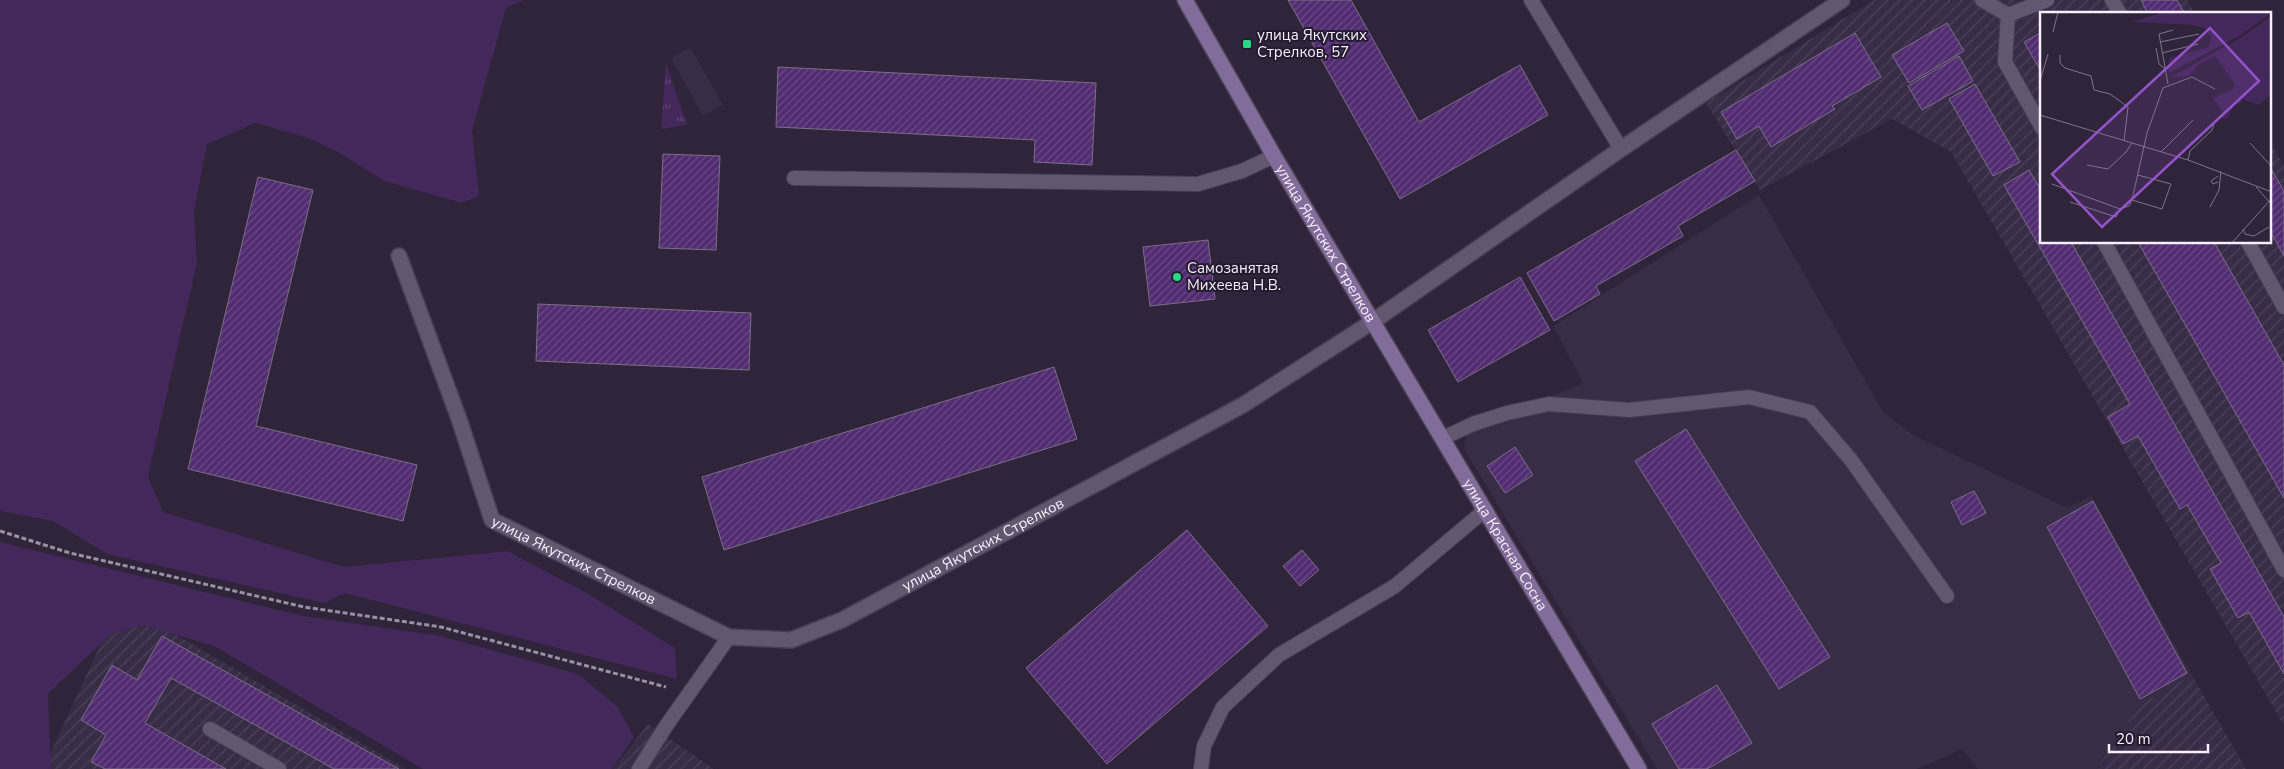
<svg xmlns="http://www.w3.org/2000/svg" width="2284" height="769" font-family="'Nunito Sans',sans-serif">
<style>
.built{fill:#392c47}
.industrial{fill:url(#industrial-furrows)}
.grass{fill:#43285b}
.park{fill:url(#park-tufts)}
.building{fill:url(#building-hatch);stroke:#7a6f87}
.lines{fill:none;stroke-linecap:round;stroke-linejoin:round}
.lane-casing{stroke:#483f51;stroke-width:16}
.street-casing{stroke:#483f51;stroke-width:18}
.secondary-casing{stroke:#483f51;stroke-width:18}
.path{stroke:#9a91a2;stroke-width:3;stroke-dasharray:5 2.5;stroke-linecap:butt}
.lane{stroke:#62576f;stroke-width:14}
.street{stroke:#62576f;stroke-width:15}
.secondary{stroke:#826c9a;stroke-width:15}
.poi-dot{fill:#24d886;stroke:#251b2f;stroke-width:2}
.labels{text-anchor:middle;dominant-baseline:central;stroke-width:4;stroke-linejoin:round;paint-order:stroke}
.poi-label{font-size:15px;fill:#f6effd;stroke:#251b2f;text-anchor:start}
.street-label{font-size:15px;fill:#f6effd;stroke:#251b2f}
.inset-road{fill:none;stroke:#7f7587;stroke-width:1}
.view{fill:#9453cb;fill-opacity:0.15;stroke:#9453cb;stroke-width:2.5}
.inset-edge{fill:none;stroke:#f6effd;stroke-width:2.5}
</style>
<defs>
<pattern id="industrial-furrows" width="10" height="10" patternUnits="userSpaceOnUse" patternTransform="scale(1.25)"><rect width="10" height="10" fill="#392c47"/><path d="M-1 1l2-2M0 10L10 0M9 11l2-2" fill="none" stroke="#4c4159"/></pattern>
<pattern id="park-tufts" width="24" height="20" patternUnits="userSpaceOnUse" patternTransform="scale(1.25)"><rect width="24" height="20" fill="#43285b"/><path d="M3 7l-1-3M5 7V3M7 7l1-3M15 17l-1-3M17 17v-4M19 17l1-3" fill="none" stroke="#5f4873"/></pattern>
<pattern id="building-hatch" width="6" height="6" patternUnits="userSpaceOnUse" patternTransform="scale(1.25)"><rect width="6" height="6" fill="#512c71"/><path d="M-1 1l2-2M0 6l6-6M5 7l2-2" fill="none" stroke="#6b4b86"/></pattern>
</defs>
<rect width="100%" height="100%" fill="#2f2439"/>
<path class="built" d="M690,47l33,58 -20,11 -32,-58z
M1759,195l124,217 30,23 154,73 24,-12 101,179 -52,30 -44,64h-118l-16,-20 -45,20h-260l-193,-320 5,-34 75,-16 39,-16 -30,-57z"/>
<path class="industrial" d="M1874,0h313l8,14h-153v228h228v-100l14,24v560l-333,-574 -59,-33 -132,71 -54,-87z
M120,602l286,167h-363z
M2192,675l54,94h-150l44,-64z
M648,724l66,45h-101z"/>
<path class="grass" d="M0,0h524l-18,8 -34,123 7,65 -17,7 -78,-22 -46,-29 -30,-14 -52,-15 -49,21 -13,68 3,51 -49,213 15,36 181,55 164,-16 84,45 83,52 2,31 -332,-86 -21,10 -217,-49 -54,-33 -53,-10z
M0,542l303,74 138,20 137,38 39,32 17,31 -22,32h-189l-209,-123 -71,-21 -32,9 -63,60 3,75h-51z"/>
<path class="park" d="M666,63l21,62 -26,4z"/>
<path class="building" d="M1288,0h63l68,122 101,-57 28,50 -148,84z
M2141,0h36l8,14h-37z
M1947,23l17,28 -55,32 -17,-28z
M2042,32v41l-18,-31z
M1855,33l26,44 -49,29 3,3 -64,38 -12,-21 -22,13 -16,-27z
M1959,56l14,25 -51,29 -14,-24z
M778,67l318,16 -4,82 -58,-3 1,-22 -259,-13z
M1975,84l45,78 -27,14 -44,-77z
M1736,150l19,31 -77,45 5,10 -87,50 4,8 -46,27 -27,-48z
M663,154l57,2 -4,94 -57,-2z
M2270,167l14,24v65l-14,-25z
M2029,170l13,22v50h29l213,375v57l-35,-62 -11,6 -28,-49 11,-6 -34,-58 -7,4 -42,-73 -15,8 -15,-27 22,-13 -126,-219z
M258,177l55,13 -57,236 161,39 -14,56 -215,-52z
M1208,240l7,59 -65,7 -7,-59z
M2138,242h76l70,123v133z
M1520,277l30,53 -92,52 -30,-52z
M538,304l213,9 -2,57 -213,-9z
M1054,367l23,72 -353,111 -22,-73z
M1686,429l144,228 -51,32 -144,-228z
M1515,447l18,28 -28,18 -18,-27z
M1974,491l12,22 -24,12 -11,-23z
M2093,501l94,172 -47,26 -93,-172z
M1187,530l81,96 -161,138 -81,-96z
M1302,550l17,20 -19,16 -17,-20z
M162,636l237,133h-65l-163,-91 -26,45 81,46h-121l-14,-7 15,-27 -25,-15 31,-55 25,15z
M1717,685l35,58 -45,26h-28l-27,-45z"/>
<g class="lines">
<defs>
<path id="lane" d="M1531,0l90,149
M1982,0l26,15
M2112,0l8,14
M2008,15l-3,47 37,66
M2008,15l39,-15
M794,178l404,6 44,-13 32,-15
M2104,242l180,328
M2248,242l36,65
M1443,438l30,-14 34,-11 42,-9 80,6 120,-13 61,15 41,48 96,136
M210,729l69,40
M639,769l27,-43 63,-89
M1201,769l3,-23 19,-39 56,-52 116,-69 89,-75"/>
<g id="street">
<path id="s1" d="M399,256l60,163 33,101 237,117 62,3 51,-20 401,-215 129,-83 249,-173 221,-149"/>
</g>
<g id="secondary">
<path id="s2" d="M1185,0l89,156 365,613"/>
</g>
</defs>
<use href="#lane" class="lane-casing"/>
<use href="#street" class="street-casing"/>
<use href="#secondary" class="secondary-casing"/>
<path class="path" d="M0,531l70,22 234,54 137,20 225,60"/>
<use href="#lane" class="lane"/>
<use href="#street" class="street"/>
<use href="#secondary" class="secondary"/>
</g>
<g class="poi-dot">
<rect x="1242" y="39" width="10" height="10" rx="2.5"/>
<circle cx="1177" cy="277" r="5"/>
</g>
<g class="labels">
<g class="poi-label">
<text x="1257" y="35">улица Якутских<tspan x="1257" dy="17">Стрелков, 57</tspan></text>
<text x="1187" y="268">Самозанятая<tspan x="1187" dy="17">Михеева Н.В.</tspan></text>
</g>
<g class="street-label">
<text stroke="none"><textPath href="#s2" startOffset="281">улица Якутских Стрелков</textPath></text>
<text stroke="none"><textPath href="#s1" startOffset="821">улица Якутских Стрелков</textPath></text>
<text stroke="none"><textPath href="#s2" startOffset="632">улица Красная Сосна</textPath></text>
<text stroke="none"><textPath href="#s1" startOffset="371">улица Якутских Стрелков</textPath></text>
</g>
</g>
<g transform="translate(2040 12)">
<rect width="231" height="231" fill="#2f2439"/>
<path d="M124,0h108l-31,23 -70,37 -3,-1 1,-13 40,-11 2,-11 -7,-8 -11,-3 -63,-3zM231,4v52l-3,5 3,2v19l-12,11 -17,-6 -1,4 -6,1 -8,15 -6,-1 2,-5 -10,-15 20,-9 2,-5 -20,-28 -16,8 -10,12 -20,2 73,-41z" fill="#43285b"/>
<path class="inset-road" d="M13,20l5,-20M120,30l39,-8M116,36l3,16 7,6M122,41l36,-9M20,43v8l5,5 26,8 3,14 16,4 18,13 -4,34M0,69l8,-27M128,72l-9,-50 14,-4M0,103l148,45 84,32M210,131l22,24M121,140l32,-32M148,148l2,-9 22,-21 2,-6M47,153l21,4 18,-17 6,-9M178,170l-5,2 -2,-3 7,-5M12,172l68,25M216,175l16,18M92,188l30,9 9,-25 -33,-9M30,190l46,15 4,-8M170,195l9,-17 2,-19M80,197l9,-3 3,-6 15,-67 16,-45 29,-11 23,12M203,217l2,5 9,2 15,-9M191,232l41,-46"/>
<path class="view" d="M170,16l49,53 -157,146 -50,-53z"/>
<rect width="231" height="231" class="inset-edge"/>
</g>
<path d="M2109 744v8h99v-8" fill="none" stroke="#f6effd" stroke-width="2.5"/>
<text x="2116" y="744" font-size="15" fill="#f6effd" stroke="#251b2f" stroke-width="4" paint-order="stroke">20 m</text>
</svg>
